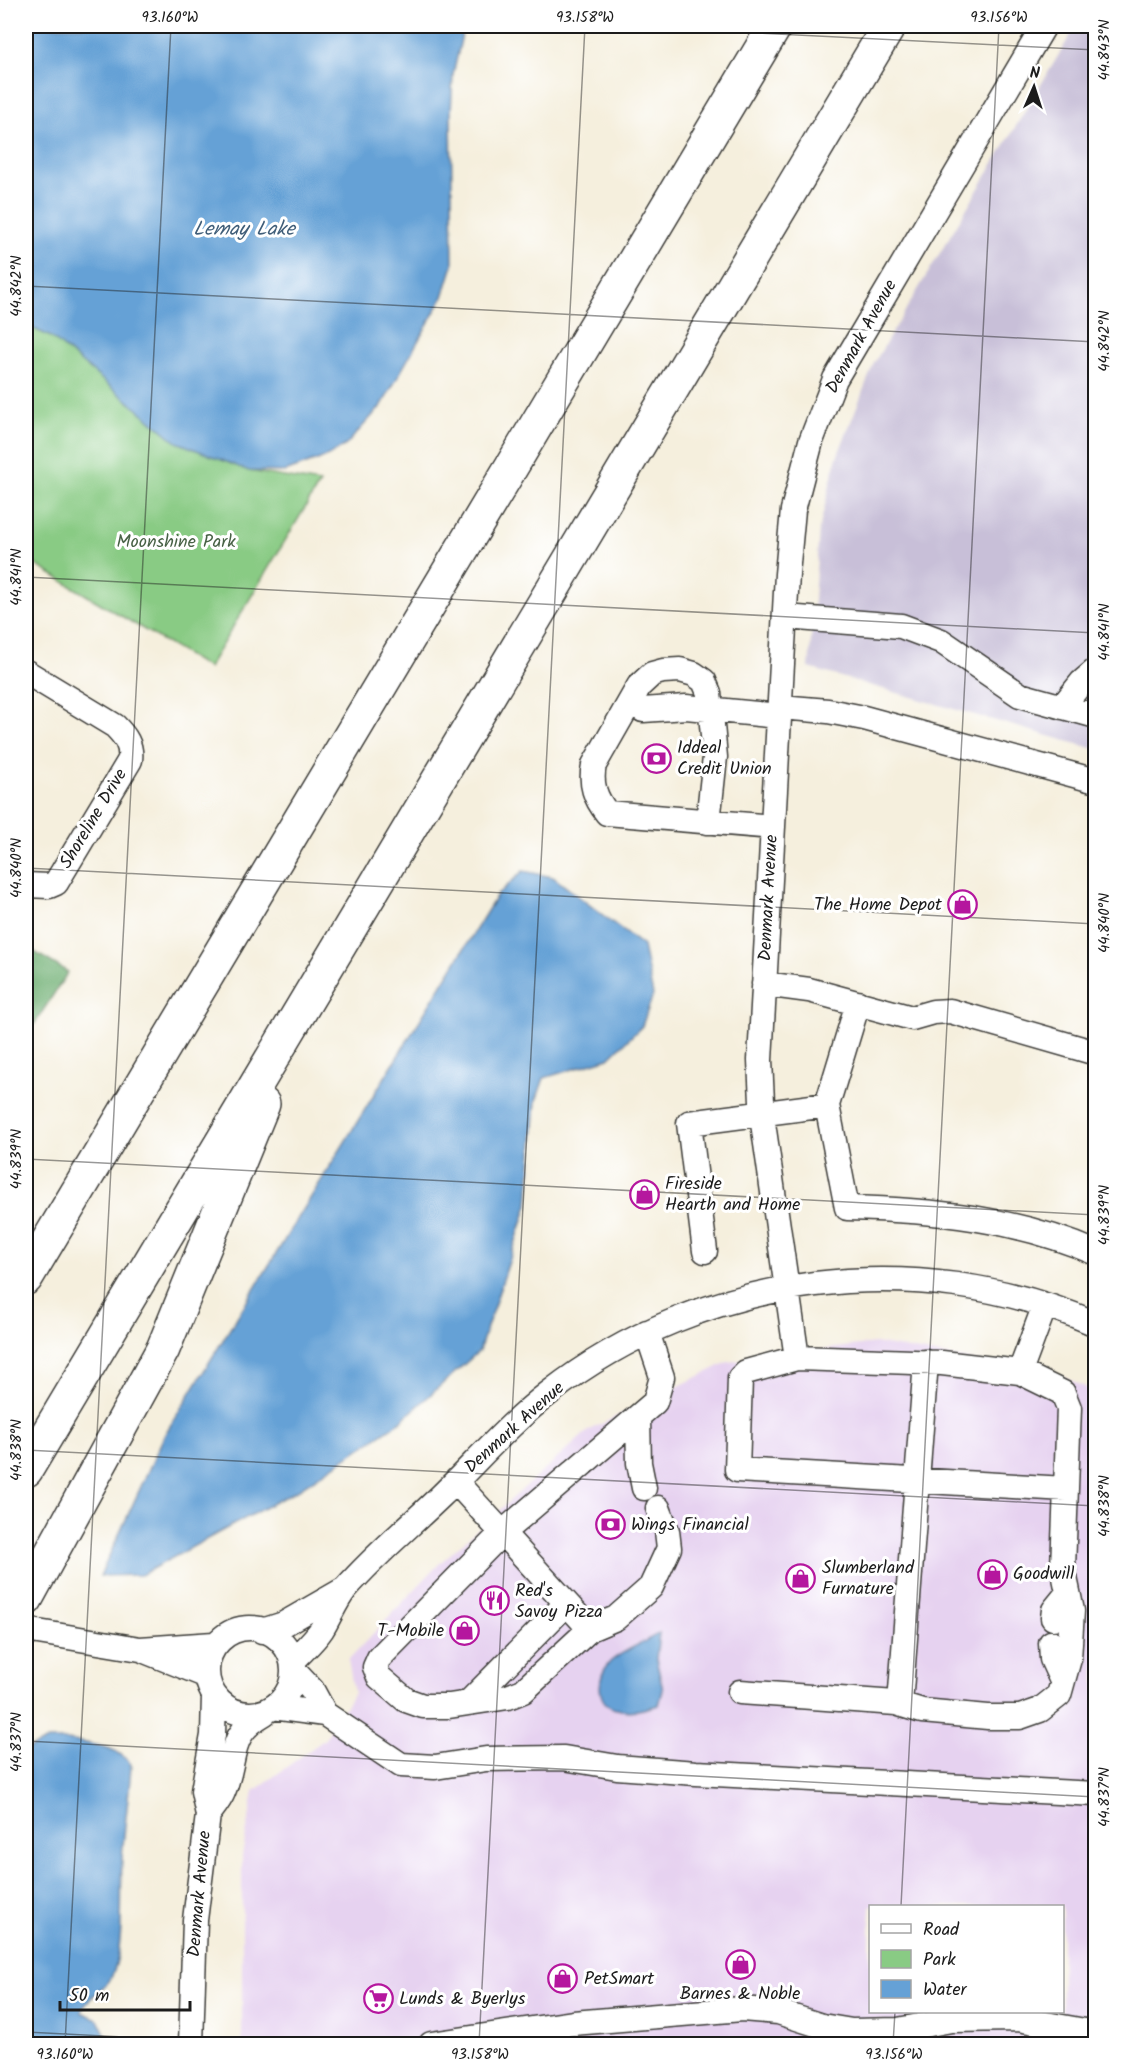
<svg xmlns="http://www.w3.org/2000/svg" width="1121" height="2070" font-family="Kalam,sans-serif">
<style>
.built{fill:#e6d2f0;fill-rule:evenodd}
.industrial{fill:#c8bfd8}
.green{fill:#89cb84;stroke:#527450;stroke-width:1.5}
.forest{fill:#6eaf72;stroke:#456647;stroke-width:1.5}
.water{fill:#65a1d6;stroke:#405e79;stroke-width:1.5}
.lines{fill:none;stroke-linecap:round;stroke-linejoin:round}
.minor-casing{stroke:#3d3c39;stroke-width:27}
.highway-casing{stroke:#3d3c39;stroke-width:36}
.minor{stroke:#fff;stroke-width:24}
.highway{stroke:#fff;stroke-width:33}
.ticks{fill:none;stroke:#1c1c1c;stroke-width:1.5;stroke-opacity:0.45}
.labels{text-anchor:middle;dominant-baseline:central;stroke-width:6;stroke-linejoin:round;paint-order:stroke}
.street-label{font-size:18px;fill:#1c1c1c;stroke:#fff}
.park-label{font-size:18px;fill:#486246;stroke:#fff}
.poi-label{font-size:18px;fill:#1c1c1c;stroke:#fff;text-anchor:start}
.water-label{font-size:20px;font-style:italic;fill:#405e79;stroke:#fff}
.neatline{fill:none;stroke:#1c1c1c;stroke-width:2}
.ticks-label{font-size:15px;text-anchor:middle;fill:#1c1c1c}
</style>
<rect width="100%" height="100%" fill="#fff"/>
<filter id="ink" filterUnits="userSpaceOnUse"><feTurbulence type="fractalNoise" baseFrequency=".0167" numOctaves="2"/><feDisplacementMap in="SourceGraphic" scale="12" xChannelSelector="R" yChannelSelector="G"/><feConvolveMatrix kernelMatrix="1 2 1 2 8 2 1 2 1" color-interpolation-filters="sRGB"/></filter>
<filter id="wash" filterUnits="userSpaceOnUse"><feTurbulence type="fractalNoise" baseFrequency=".008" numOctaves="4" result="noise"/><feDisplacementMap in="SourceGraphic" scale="24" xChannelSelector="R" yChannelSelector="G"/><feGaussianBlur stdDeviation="1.35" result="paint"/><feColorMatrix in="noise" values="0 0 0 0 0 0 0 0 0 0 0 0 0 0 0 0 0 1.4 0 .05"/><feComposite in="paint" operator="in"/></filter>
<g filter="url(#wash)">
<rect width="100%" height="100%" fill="#f5efdd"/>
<path class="built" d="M875,1343l190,34 30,15v652h-853v-188l12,-65 71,-52 29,-46 -6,-33 91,-96 150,-134 139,-68zM870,1906h192v106h-192z"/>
<path class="industrial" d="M1076,26h19v723l-286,-81 10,-138 17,-70 38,-97z"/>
<path class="green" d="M26,325l25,12 198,134 71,12 -112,185 -182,-109z"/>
<path class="forest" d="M26,947l42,25 -42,65z"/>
<path class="water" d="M26,26h438l-11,49 -2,37 2,153 -10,32 -61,108 -36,40 -18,11 -43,16 -36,-1 -72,-29 -126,-105 -25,-12z
M523,871l30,6 90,69 10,49 -11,31 -33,32 -65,20 -8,23 -8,104 -49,146 -79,71 -101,67 -158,86 -41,1 65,-142 332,-539z
M659,1633l-3,26 7,31 -4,15c-14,4 -28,8 -43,4 -21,-5 -19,-34 -6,-47 13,-12 34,-19 49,-29z
M67,1740c21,4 54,5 64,26 -2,31 -7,62 -9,93 -2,33 3,84 -9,115 -7,16 -27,23 -32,38l17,7 12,25h-84v-294l21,-10z"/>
</g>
<g filter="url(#ink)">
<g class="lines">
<defs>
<path id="minor" d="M785,617l116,9 40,15 79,54 76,21
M26,672l89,54c10,10 17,19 15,34l-74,123 -7,3 -23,-1
M780,707l48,4 36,7 232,63
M1062,707l20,-25 14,-12
M643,710l43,-3 93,9
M708,822l7,-65 -6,-64 -5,-12 -10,-7 -14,-4 -17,1 -11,3 -13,12 -45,79c-4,19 1,33 13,48l166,14
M764,984l45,6 103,28 21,-6 17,-1 146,42
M858,1003l-31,102 20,103c84,2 170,10 249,45
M705,1251l-16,-128 138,-18
M647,1332l15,45 -7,25 -153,131 -123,125 -4,9 4,10 27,23 17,6h26l59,-9 15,-6 67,-62 26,-11 35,-31 18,-39 -2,-17 -9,-23
M797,1358l-34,-235 -3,-63 27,-486 6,-64 18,-69 24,-62 209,-353
M1020,1372l25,-67
M638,1419l1,44 5,25
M456,1482l134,147
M1053,1618l1,-8 13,-16
M207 1671a43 43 0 1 1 86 0a43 43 0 1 1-86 0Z
M26,1630l114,19 74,-5
M262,1631l22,-7 61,-35
M1051,1643l1,16 10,22
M145,1651l60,24
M293,1661c9,-10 21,-20 29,-32 8,-13 14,-29 24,-41 29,-33 64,-62 96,-93 35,-34 69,-73 107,-102 154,-120 368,-147 547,-69
M294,1671l18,19 13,24
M740,1692l156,11 26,8 66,6h32l20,-7 19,-15 10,-36 3,-48 -9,-43 6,-160 -6,-15 -43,-21 -78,-9 -145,-5 -51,14 -6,6 -3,92 329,19
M468,1703l98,-99
M900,1704l26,-342
M273,1707l52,7 76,51 34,2 51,-8 78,-1 53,9 79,6 400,21
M208,1815c5,-7 12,-15 15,-23 15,-36 3,-57 42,-79
M191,2044l4,-124 13,-105 -5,-24 10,-56 1,-40
M431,2044l142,-21 169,-14 36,3 44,14 30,5 46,-1 53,-10 67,-1 78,14"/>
<path id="highway" d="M26,1278l749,-1252
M26,1470l863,-1444
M26,1599l137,-250 100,-245"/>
</defs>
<use href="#minor" class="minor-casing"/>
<use href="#highway" class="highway-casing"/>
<use href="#minor" class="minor"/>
<use href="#highway" class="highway"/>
</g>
</g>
<path class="ticks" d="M619,26l477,24M26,286l1070,56M26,577l1070,56M26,868l1070,56M26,1159l1070,56M26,1450l1070,56M26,1741l1070,56M901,1906l98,-1880M26,2032l233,12M65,2044l106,-2018M479,2044l106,-2018M893,2044l2,-32"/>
<defs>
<symbol id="bank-ring" viewBox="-11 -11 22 22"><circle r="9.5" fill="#fff" stroke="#b5179e" stroke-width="1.5"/><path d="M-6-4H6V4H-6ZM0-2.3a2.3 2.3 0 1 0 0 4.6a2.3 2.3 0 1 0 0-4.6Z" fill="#b5179e"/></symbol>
<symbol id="shop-ring" viewBox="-11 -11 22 22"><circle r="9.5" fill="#fff" stroke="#b5179e" stroke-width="1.5"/><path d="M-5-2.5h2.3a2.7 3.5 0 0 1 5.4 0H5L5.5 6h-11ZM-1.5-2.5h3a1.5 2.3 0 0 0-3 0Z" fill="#b5179e"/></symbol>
<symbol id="restaurant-ring" viewBox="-11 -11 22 22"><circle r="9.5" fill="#fff" stroke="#b5179e" stroke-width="1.5"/><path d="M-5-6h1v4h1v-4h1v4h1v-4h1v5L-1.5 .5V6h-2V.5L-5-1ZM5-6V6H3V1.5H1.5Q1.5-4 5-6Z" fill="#b5179e"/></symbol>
<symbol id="supermarket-ring" viewBox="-11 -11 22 22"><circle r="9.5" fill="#fff" stroke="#b5179e" stroke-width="1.5"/><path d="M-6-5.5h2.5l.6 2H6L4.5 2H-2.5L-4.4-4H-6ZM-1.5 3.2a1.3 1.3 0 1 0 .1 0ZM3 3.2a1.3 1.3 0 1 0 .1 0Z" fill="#b5179e"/></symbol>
</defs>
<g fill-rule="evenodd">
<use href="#bank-ring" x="640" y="742" width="33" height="33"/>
<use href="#shop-ring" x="946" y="888" width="33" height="33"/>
<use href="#shop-ring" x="628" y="1178" width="33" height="33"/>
<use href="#bank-ring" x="594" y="1508" width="33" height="33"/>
<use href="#shop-ring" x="976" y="1558" width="33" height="33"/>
<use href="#shop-ring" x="784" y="1562" width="33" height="33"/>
<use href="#restaurant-ring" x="478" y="1584" width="33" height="33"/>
<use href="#shop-ring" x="448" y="1614" width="33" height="33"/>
<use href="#shop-ring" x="724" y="1948" width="33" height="33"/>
<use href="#shop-ring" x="546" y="1962" width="33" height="33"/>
<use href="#supermarket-ring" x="362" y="1982" width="33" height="33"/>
</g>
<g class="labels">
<g class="street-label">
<text transform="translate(862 337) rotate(-61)">Denmark Avenue</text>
<text transform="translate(94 819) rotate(-59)">Shoreline Drive</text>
<text transform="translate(769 898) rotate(-87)">Denmark Avenue</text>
<text transform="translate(515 1428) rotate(-42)">Denmark Avenue</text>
<text transform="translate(200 1894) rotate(-85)">Denmark Avenue</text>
</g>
<g class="park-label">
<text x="176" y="542">Moonshine Park</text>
</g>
<g class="poi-label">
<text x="677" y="748">Iddeal<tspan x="677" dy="21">Credit Union</tspan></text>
<text x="942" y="905" text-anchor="end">The Home Depot</text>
<text x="665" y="1184">Fireside<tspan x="665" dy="21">Hearth and Home</tspan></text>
<text x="631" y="1525">Wings Financial</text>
<text x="822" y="1568">Slumberland<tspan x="822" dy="21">Furnature</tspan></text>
<text x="1013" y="1574">Goodwill</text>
<text x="515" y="1591">Red's<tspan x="515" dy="21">Savoy Pizza</tspan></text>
<text x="444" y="1631" text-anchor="end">T-Mobile</text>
<text x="584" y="1979">PetSmart</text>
<text x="740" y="1994" text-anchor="middle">Barnes &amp; Noble</text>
<text x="399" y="1999">Lunds &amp; Byerlys</text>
</g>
<g class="water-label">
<text x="244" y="230">Lemay Lake</text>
</g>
</g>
<rect width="1121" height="2070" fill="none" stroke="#fff" stroke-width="66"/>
<rect x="869" y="1905" width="195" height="108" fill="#ffffff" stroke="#a4a4a4" stroke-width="1.5"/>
<rect x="881" y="1924" width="30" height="9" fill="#ffffff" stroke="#a4a4a4" stroke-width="1.5"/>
<text x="923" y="1935" font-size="18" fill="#1c1c1c">Road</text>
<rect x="881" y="1950" width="30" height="18" fill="#89cb84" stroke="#a4a4a4" stroke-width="1.5"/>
<text x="923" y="1965" font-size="18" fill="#1c1c1c">Park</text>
<rect x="881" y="1980" width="30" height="18" fill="#65a1d6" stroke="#a4a4a4" stroke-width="1.5"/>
<text x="923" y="1995" font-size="18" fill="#1c1c1c">Water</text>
<g transform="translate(1034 87) rotate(3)" stroke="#ffffff" stroke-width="4.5" paint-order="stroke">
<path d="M0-4.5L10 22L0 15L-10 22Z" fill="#1c1c1c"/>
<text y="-9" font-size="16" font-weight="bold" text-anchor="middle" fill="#1c1c1c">N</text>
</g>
<path d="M60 2001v9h130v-9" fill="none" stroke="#1c1c1c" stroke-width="3"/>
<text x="69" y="2001" font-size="18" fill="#1c1c1c" stroke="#ffffff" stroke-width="4.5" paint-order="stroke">50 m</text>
<rect x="33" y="33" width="1055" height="2004" class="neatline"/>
<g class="ticks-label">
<text x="170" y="22">93.160°W</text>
<text x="585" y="22">93.158°W</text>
<text x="999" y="22">93.156°W</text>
<text transform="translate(1104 50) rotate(-90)" y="5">44.843°N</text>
<text transform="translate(16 286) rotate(-90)" y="5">44.842°N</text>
<text transform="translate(1104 341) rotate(-90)" y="5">44.842°N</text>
<text transform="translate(16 577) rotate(-90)" y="5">44.841°N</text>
<text transform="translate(1104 632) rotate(-90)" y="5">44.841°N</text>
<text transform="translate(16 868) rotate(-90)" y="5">44.840°N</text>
<text transform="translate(1104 923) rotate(-90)" y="5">44.840°N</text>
<text transform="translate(16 1159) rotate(-90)" y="5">44.839°N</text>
<text transform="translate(1104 1215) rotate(-90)" y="5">44.839°N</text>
<text transform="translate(16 1450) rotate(-90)" y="5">44.838°N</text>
<text transform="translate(1104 1506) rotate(-90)" y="5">44.838°N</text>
<text transform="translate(16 1742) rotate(-90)" y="5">44.837°N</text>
<text transform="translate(1104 1797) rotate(-90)" y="5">44.837°N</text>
<text x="65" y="2059">93.160°W</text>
<text x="480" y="2059">93.158°W</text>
<text x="894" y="2059">93.156°W</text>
</g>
</svg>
